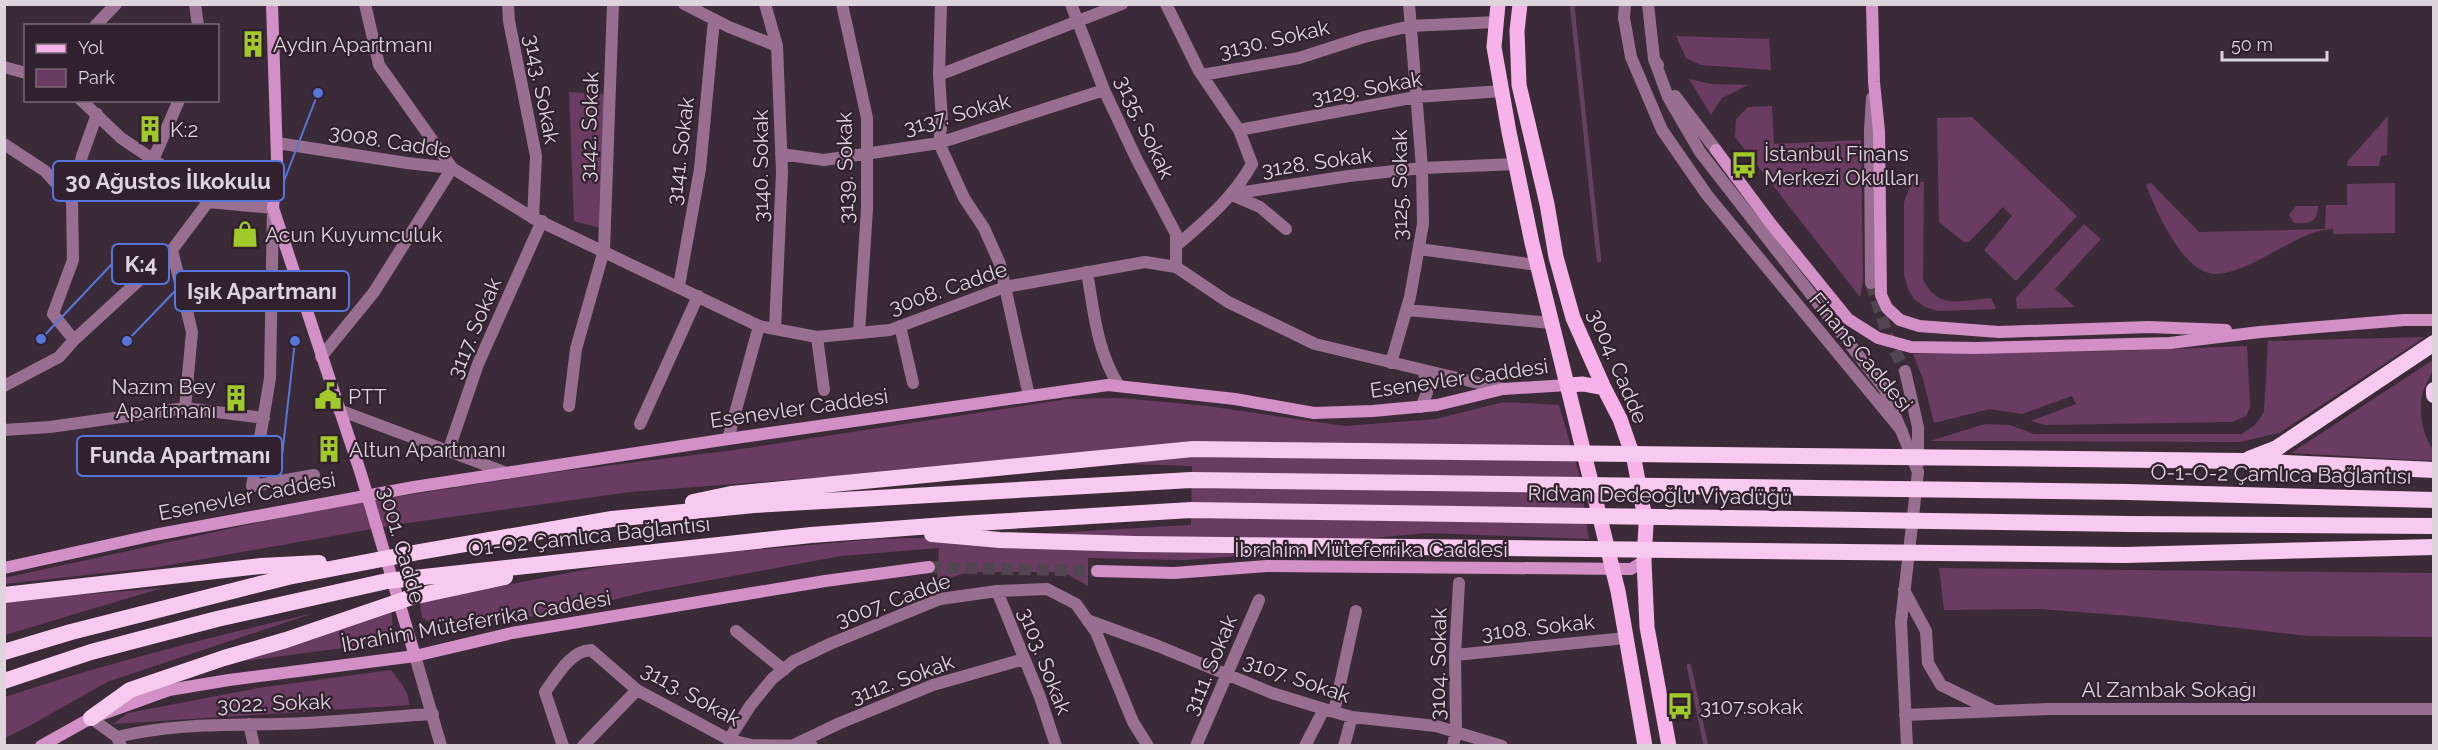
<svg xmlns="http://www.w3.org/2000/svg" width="2438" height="750" font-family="Raleway,sans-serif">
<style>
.green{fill:#6a3c62}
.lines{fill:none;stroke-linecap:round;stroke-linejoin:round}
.stream{stroke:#664062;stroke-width:4.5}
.tertiary-tunnel{stroke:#534451;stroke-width:12;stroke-dasharray:12 6;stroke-linecap:butt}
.secondary-tunnel{stroke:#534451;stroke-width:12;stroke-dasharray:12 6;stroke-linecap:butt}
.minor{stroke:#996f91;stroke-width:12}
.tertiary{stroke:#996f91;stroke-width:12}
.secondary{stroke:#d390c7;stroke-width:12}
.primary{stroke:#f7b2ea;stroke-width:15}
.trunk{stroke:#f8caef;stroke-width:16}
.labels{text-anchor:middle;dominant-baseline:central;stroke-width:4.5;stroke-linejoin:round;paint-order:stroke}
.street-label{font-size:21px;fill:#ded4dc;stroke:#31212e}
.poi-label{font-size:21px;fill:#ded4dc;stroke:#31212e;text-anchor:start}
.leader{fill:none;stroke:#5776d9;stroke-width:2}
.callout-dot{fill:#5776d9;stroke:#31212e;stroke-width:2}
.callout{fill:#31212e;stroke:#5776d9;stroke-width:2}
.callout-label{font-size:22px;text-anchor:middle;font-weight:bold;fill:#ded4dc}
</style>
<rect width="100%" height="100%" fill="#3b2b38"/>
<path class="green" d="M1676,36l93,3 2,31 -70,-5 -15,-7z
M1689,79l22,5 37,1 -26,13 -11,17z
M569,92l38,2 4,137 -37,-10z
M1772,106l2,38 87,-4 2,141 -3,16 -125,-160 1,-18 12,-12z
M2388,116l-1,39 -6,1 -2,10h-31l-1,-4z
M1972,117l105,99 -61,65 -32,-31 28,-34 -9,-9 -34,35h-5l-25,-20 -2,-104z
M1912,181l12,1 -1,97c15,32 39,21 68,19l5,11 -58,2 -13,-4 -11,-8 -6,-10 -4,-14v-73z
M2151,183l48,49 126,-3 1,-24h21v-21l48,-1v50l-62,1v-5c-16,0 -33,9 -48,17 -20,10 -44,26 -67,28 -34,3 -62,-64 -72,-89z
M2296,206h22c-1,17 -8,18 -24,17l-5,-8z
M2084,224l17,15 -46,50 20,18 -58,2 -1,-11z
M2425,337l-146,96 -39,9 -310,-1 55,-17 25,1 24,9h208l13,-9 9,-13 4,-71z
M2247,346l3,61 -4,9 -14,6 -187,3 -14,-4 45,-17 -4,-8 -50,18 -32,-5 -56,14 -11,-44 -10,-25 208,-3z
M2433,360c1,14 -6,20 -10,32 -5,17 -1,43 10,57v12l-142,-8z
M1121,398l86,8 138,20 91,-7 68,-17 55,3 20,69 10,65 -162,-6 -65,6 -107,16 -70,5 -97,-2v28l-25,-14h-92l-34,9 2,-33 -98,8 -196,36 -93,23 -117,9 -13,-6 -2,-16 179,-35 108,-13 170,-15 138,-4 176,-10 1,-59 -159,-5 -403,31 -230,32 -242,43 -153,17 -1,-6 321,-70 223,-35 186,-23 334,-51z
M1939,568l494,5v64l-125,-1 -165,-19 -103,-8 -96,1z
M162,588l-157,47v-34z
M391,608l2,23 -3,7 -17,6 -144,19z
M314,613l-207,69 -76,43 -26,13v-41c101,-34 205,-60 309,-84z
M391,670c9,12 18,20 18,35l-296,19 15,-11 130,-25z"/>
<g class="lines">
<path class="stream" d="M1572,4l27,256
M1689,666l17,80"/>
<path class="tertiary-tunnel" d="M1871,283l17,54 17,34"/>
<path class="secondary-tunnel" d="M929,567l168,4"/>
<path class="minor" d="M195,4l3,22
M508,4l1,17 27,135 -3,62
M684,4l45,23 48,19
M765,4l12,42 5,126 -7,157
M842,4l25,114v91l-8,124
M941,4l-2,71 3,45 -3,23 25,55 20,30 16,36 29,132
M1071,4l33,86 33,70 39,74v33
M1166,4l33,67 40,59 13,34c-19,34 -47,57 -76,82
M95,26l21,-22
M4,67l22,6
M939,75l183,-71
M1202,75l97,-17 65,-21 46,-11 87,-4
M81,100l40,38 55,37 32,27 65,6 -3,170 -18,108 62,-11
M1239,130l177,-33 86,-6
M4,144l41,27 27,30
M781,154l43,6 115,-17 165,-53
M153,160l26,-60
M1231,194l118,-18 73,-8 94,-4
M1232,195l28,12 26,22
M1419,249l118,16
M172,250l20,82 -7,76
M1087,272c7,41 10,79 32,114
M679,286l21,-117 14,-149
M1407,310l144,13
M900,326l13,57
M817,337l7,53
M74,340l-21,-26 20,-54 -1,-59 10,-45 15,-42
M321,357l53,-65 78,-124 -73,-103 -14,-61
M1391,363l19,-66 13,-73 -1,-56 -13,-164
M4,386l55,-29 15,-17 98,-90 36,-48
M569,406l7,-57 28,-99 9,-246
M1421,407l6,-14 -3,-22
M640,424l58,-128
M4,430l46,-3 135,-19 79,10
M728,439l31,-113
M448,452l30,-88 64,-143
M1904,590l22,41 2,32 13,22 51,25
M997,591l43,106 16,49
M1087,620l71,26 114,47 62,19 18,5 84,9 66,20
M736,631l48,39
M1455,655l171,-17
M1334,712l22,-101
M1905,715l143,-6h386
M91,718l26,19 4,9
M249,724l5,22
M117,737c53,-13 106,-12 160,-13 52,-1 104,-7 156,-10
M796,744l44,-21 93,-38 91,-26
M563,746l-18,-54c12,-16 25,-41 46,-42l46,40 93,50 22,5 60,1
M583,746l54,-56
M729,746l2,-10 19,-30 22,-27 22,-18 38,-18 108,-44 57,-8 50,-2 29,15 20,28 37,90 15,24
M1196,746l63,-146
M1305,746l19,-37
M1344,746l8,-29
M1453,746l3,-15 -1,-76 4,-72
M1907,746l-6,-124 17,-150"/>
<path class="tertiary" d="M1625,4l-1,14 7,39 31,73 45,65 195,236
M1648,4l6,55 4,6
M1654,59l14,38 32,55 184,236 34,84
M1675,96l41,54
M277,143l130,20 45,5 81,50 226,108 58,11 73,-7 115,-43 140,-25 31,5 52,35 87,42 188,45
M1871,283l-1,-153 2,-32
M1905,371l13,56v37
M339,410l168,63
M415,656l26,90"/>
<path class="secondary" d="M272,4l5,155 -4,49 88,266 54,182
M1872,4l2,78 5,49 2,164 6,13 13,12 19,6 80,6 150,-5 77,3
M1716,150l55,74 77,95 30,19 33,9 64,1 195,-5 90,-11 144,-12h30
M4,568l150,-33 260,-48 314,-48 380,-54 127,14 79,14 59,-2 64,-6 66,-16 65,-4
M1097,571l77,2 93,-7 364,3 13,-8
M41,746l50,-28 78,-28 60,-10 186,-24 97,-23 313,-52 104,-14"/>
<path class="primary" d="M1498,4l-4,43 15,85 23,111 86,348 27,155
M1520,4l-3,27 2,54 28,119 9,53 17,61 31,70 16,31 14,40 12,65 -2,37 3,66 22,119
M1568,385l15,-1 21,4"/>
<path class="trunk" d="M2434,390v5
M2249,459l28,-11 157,-105
M693,502l38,-8 462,-45 1050,12 191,9
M932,534l68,6 135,4 990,11 309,-8
M4,595l257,-29 58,-3
M4,652l67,-20 217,-55 131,-25 193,-33 142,-14 437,-25 937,12 306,8
M4,681l87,-29 126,-33 170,-38 424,-46 148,-11 232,-14 937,14 306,2
M91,718l39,-28 94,-32 62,-18 126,-43 93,-20"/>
</g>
<defs>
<symbol id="building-bare" viewBox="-9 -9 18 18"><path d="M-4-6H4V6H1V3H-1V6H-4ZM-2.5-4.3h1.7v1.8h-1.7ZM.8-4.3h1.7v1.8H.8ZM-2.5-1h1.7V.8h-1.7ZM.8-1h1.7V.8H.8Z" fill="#a1c929" stroke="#31212e" stroke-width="2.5" paint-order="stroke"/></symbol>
<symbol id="bus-bare" viewBox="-9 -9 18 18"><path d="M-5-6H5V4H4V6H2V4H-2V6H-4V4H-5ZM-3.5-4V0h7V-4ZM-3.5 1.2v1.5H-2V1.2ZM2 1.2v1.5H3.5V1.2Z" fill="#a1c929" stroke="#31212e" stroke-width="2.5" paint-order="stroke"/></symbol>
<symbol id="shop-bare" viewBox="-9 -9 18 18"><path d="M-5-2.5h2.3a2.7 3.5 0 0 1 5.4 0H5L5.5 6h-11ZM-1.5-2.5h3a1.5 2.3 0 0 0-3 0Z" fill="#a1c929" stroke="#31212e" stroke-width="2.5" paint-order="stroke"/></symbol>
<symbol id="civic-bare" viewBox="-9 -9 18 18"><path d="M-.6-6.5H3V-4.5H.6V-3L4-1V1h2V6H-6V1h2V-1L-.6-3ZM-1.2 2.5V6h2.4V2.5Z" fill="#a1c929" stroke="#31212e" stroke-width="2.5" paint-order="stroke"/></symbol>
</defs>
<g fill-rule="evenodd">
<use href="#building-bare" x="234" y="25" width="38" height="38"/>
<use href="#building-bare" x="131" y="110" width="38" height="38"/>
<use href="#bus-bare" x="1725" y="146" width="38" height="38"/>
<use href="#shop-bare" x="226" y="215" width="38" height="38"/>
<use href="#civic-bare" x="309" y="377" width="38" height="38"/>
<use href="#building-bare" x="217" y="379" width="38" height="38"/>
<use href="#building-bare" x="310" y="430" width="38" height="38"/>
<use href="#bus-bare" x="1661" y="687" width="38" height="38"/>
</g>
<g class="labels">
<g class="street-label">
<text transform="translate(1274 39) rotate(-13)">3130. Sokak</text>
<text transform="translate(1367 88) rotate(-10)">3129. Sokak</text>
<text transform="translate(542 89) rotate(79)">3143. Sokak</text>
<text transform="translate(957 114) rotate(-15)">3137. Sokak</text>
<text transform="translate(589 127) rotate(-88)">3142. Sokak</text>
<text transform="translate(1145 127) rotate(65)">3135. Sokak</text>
<text transform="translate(390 141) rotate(9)">3008. Cadde</text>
<text transform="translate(680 151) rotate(-83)">3141. Sokak</text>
<text transform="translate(1317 162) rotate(-8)">3128. Sokak</text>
<text transform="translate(760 166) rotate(-90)">3140. Sokak</text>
<text transform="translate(845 168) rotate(-91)">3139. Sokak</text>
<text transform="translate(1399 185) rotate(-90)">3125. Sokak</text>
<text transform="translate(948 288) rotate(-19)">3008. Cadde</text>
<text transform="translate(474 328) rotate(-67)">3117. Sokak</text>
<text transform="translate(1861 352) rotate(50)">Finans Caddesi</text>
<text transform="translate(1618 366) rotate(67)">3004. Cadde</text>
<text transform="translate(1459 378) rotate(-8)">Esenevler Caddesi</text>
<text transform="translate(799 408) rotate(-8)">Esenevler Caddesi</text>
<text transform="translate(2281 474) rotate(1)">O-1-O-2 Çamlıca Bağlantısı</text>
<text transform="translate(1660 495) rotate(1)">Rıdvan Dedeoğlu Viyadüğü</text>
<text transform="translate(247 496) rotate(-11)">Esenevler Caddesi</text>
<text transform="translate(589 536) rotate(-6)">O1-O2 Çamlıca Bağlantısı</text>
<text transform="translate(402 545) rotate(74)">3001. Cadde</text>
<text x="1371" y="549">İbrahim Müteferrika Caddesi</text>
<text transform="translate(893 600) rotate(-20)">3007. Cadde</text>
<text transform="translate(476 621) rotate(-10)">İbrahim Müteferrika Caddesi</text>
<text transform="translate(1538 627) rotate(-6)">3108. Sokak</text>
<text transform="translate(1045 661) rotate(69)">3103. Sokak</text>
<text transform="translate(1438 664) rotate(-89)">3104. Sokak</text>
<text transform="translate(1210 665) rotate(-67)">3111. Sokak</text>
<text transform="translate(1297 678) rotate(19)">3107. Sokak</text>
<text transform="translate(902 679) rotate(-20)">3112. Sokak</text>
<text x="2169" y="689">Al Zambak Sokağı</text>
<text transform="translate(691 694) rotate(29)">3113. Sokak</text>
<text transform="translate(274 703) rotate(-2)">3022. Sokak</text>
</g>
<g class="poi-label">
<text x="273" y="44">Aydın Apartmanı</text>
<text x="170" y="129">K:2</text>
<text x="1764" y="153">İstanbul Finans<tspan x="1764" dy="24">Merkezi Okulları</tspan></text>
<text x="265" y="234">Acun Kuyumculuk</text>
<text x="216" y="386" text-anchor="end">Nazım Bey<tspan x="216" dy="24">Apartmanı</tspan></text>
<text x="348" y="396">PTT</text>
<text x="349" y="449">Altun Apartmanı</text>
<text x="1700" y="706">3107.sokak</text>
</g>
</g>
<path class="leader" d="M318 93L284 181M41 339L112 264M127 341L175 291M295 341L282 456"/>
<g class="callout-dot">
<circle cx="318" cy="93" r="6"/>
<circle cx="41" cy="339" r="6"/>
<circle cx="127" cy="341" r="6"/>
<circle cx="295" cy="341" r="6"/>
</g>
<g class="callout">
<rect x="53" y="161" width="231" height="40" rx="6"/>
<rect x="112" y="244" width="57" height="40" rx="6"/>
<rect x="175" y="271" width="174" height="40" rx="6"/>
<rect x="77" y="436" width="205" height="40" rx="6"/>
</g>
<g class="callout-label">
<text x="168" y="189">30 Ağustos İlkokulu</text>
<text x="141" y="272">K:4</text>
<text x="262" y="299">Işık Apartmanı</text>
<text x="180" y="463">Funda Apartmanı</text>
</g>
<rect width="2438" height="750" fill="none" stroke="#ded4dc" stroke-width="12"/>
<rect x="24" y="24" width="195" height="78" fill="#31212e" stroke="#766974" stroke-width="1.5"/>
<rect x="36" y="44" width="30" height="9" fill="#f7b2ea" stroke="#766974" stroke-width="1.5"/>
<text x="78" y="54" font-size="18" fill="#ded4dc">Yol</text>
<rect x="36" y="69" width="30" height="18" fill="#6a3c62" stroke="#766974" stroke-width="1.5"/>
<text x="78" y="84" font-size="18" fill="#ded4dc">Park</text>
<path d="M2222 51v9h105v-9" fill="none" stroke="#ded4dc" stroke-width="3"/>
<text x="2231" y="51" font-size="18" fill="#ded4dc" stroke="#31212e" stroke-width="4.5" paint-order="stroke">50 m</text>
</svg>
